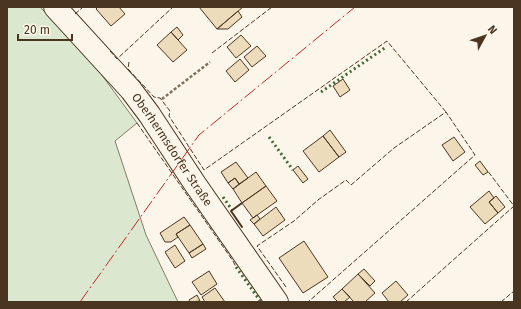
<svg xmlns="http://www.w3.org/2000/svg" width="521" height="309" font-family="'Fira Sans',sans-serif">
<style>
.green{fill:#dce7d0;stroke:#887966}
.building{fill:#ecdcbc;stroke:#4a3520}
.lines{fill:none;stroke-linecap:round;stroke-linejoin:round}
.secondary-casing{stroke:#4a3520;stroke-width:24}
.path{stroke:#7f6f5c;stroke-width:2.5;stroke-dasharray:3 2;stroke-linecap:butt}
.secondary{stroke:#fbf6e9;stroke-width:22}
.hedge{stroke:#436837;stroke-width:3;stroke-dasharray:2 3;stroke-linecap:butt}
.fence{stroke:#4a3520;stroke-width:1;stroke-dasharray:5 2;stroke-linecap:butt}
.wall{stroke:#4a3520;stroke-width:2}
.power{stroke:#c62828;stroke-width:1;stroke-dasharray:14 3 2 3;stroke-linecap:butt}
.labels{text-anchor:middle;dominant-baseline:central;stroke-width:3;stroke-linejoin:round;paint-order:stroke}
.street-label{font-size:12px;fill:#4a3520;stroke:#fbf6e9}
</style>
<rect width="100%" height="100%" fill="#fbf6e9"/>
<path class="green" d="M7,7h33l34,35 22,25 41,56 -22,18 31,94 32,67h-171z"/>
<path class="building" d="M98,7h21l6,7 -14,12 -15,-17z
M199,7h44l-26,22z
M238,11l4,6 -14,12h-11z
M177,27l6,8 -5,5 -7,-8z
M171,32l16,18 -14,12 -16,-17z
M241,35l10,11 -15,12 -9,-11z
M257,46l9,10 -14,11 -8,-10z
M240,59l9,11 -14,12 -9,-11z
M343,79l7,11 -10,7 -7,-11z
M330,130l16,22 -7,5 -16,-21z
M323,136l16,21 -20,15 -16,-21z
M454,137l11,15 -12,9 -11,-16z
M480,161l8,11 -5,3 -8,-10z
M236,162l12,16 -9,6 -4,-6 -7,5 -7,-11z
M298,166l10,13 -5,4 -10,-13z
M256,172l10,14 -24,17 -9,-14z
M235,178l4,6 -6,5 -5,-6z
M266,186l11,15 -24,17 -11,-15z
M489,191l5,7 -5,4 9,11 -13,11 -15,-17z
M496,196l9,11 -7,6 -9,-11z
M276,207l9,13 -22,16 -9,-12z
M257,215l3,4 -6,5 -4,-4z
M184,217l6,8 -14,9 2,3 -7,5h-6l-5,-9z
M190,225l13,19 -14,9 -13,-19z
M304,241l24,36 -25,16 -24,-35z
M203,244l3,5 -14,9 -3,-5z
M175,245l10,16 -10,7 -10,-16z
M364,269l11,12 -5,5 -12,-12z
M209,271l8,13 -16,11 -9,-13z
M358,274l17,19 -10,9h-11l-12,-13z
M396,281l12,14 -8,7h-11l-7,-9z
M215,288l10,14h-20l-3,-5z
M342,289l8,8 -6,5h-6l-5,-5z
M197,295l3,6 -10,1 -1,-2z"/>
<g class="lines">
<defs>
<g id="secondary">
<path id="s1" d="M55,7l76,83 18,24 46,70 82,118"/>
</g>
</defs>
<use href="#secondary" class="secondary-casing"/>
<path class="path" d="M162,99l48,-37"/>
<use href="#secondary" class="secondary"/>
<path class="hedge" d="M321,92l65,-45
M269,137l24,33
M223,197l9,13
M236,267l25,35"/>
<path class="fence" d="M75,14l8,-7
M110,51l7,8 56,-52
M212,53l60,-46
M129,62l-1,7 26,28 6,1 10,13 -1,5 35,54 183,-129 59,71
M137,123l96,138 3,6
M286,287l-29,-41 37,-25 24,-21 28,-20 5,5 43,-37 52,-36 29,43 -167,147
M406,302l108,-96 -27,-36
M501,302l13,-11"/>
<path class="wall" d="M242,227l-11,-16 11,-8"/>
<path class="power" d="M80,302l119,-167 156,-128"/>
</g>
<g class="labels">
<g class="street-label">
<text stroke="none"><textPath href="#s1" startOffset="185">Oberhermsdorfer Straße</textPath></text>
</g>
</g>
<rect width="521" height="309" fill="none" stroke="#4a3520" stroke-width="16"/>
<g transform="translate(485 36) rotate(50)" stroke="#fbf6e9" stroke-width="3" paint-order="stroke">
<path d="M0-3L7 15L0 10L-7 15Z" fill="#4a3520"/>
<text y="-6" font-size="11" font-weight="bold" text-anchor="middle" fill="#4a3520">N</text>
</g>
<path d="M18 34v6h54v-6" fill="none" stroke="#4a3520" stroke-width="2"/>
<text x="24" y="34" font-size="12" fill="#4a3520" stroke="#fbf6e9" stroke-width="3" paint-order="stroke">20 m</text>
</svg>
